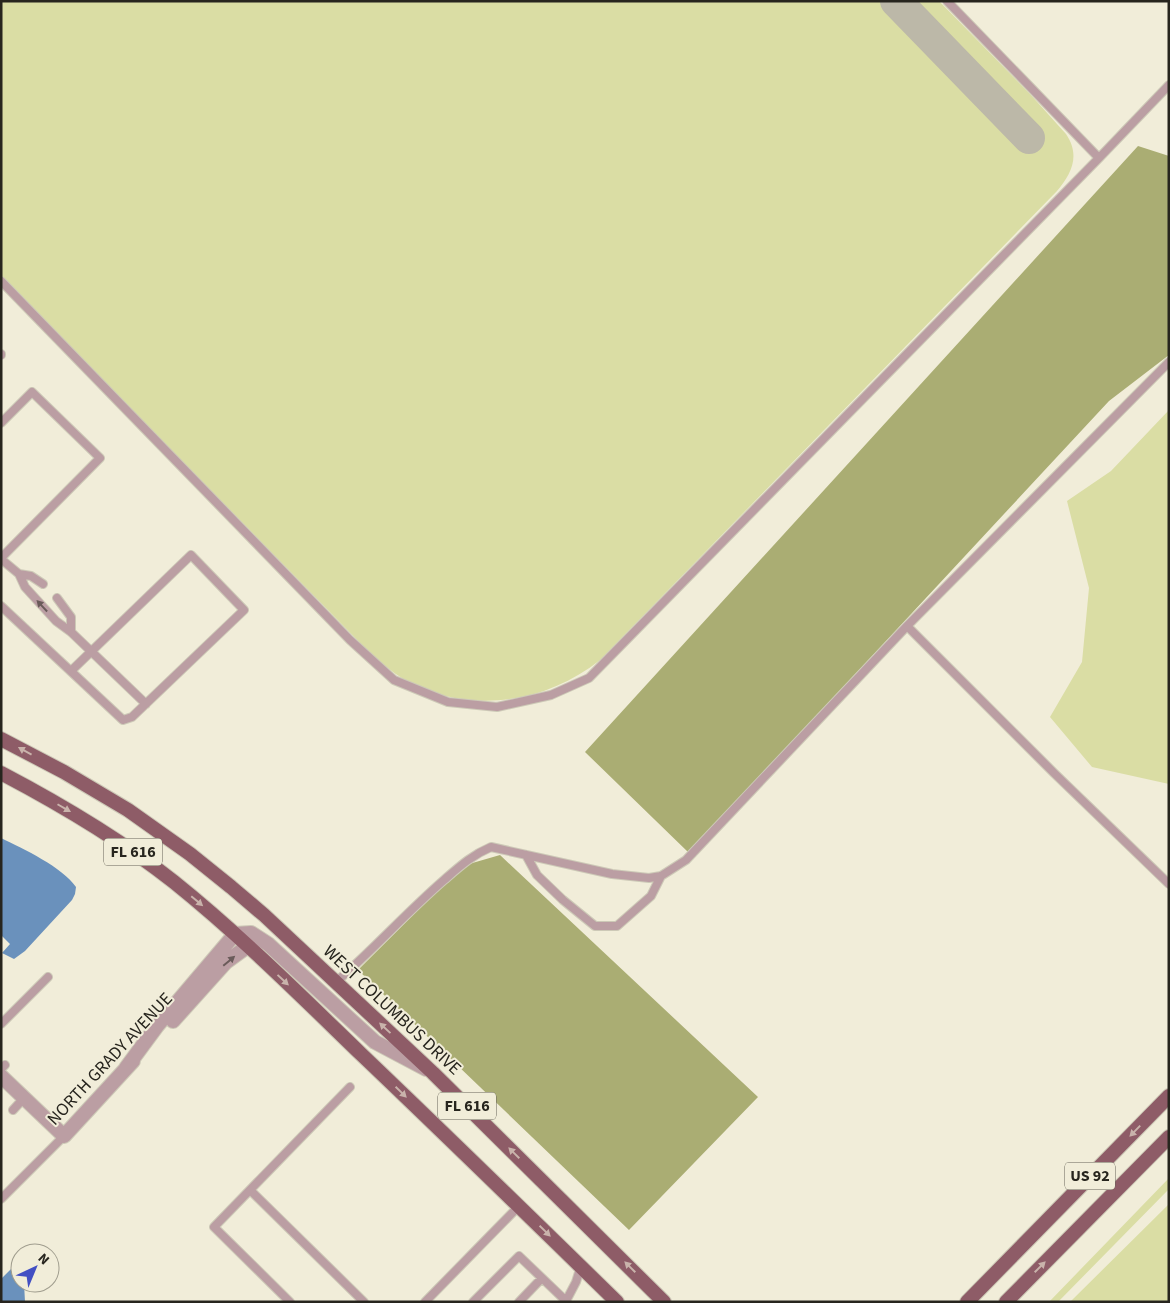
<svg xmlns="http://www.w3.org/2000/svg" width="1170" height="1303" font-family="'Source Sans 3',sans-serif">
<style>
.green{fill:#dadda4}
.forest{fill:#aaad73}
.water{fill:#6a91bc}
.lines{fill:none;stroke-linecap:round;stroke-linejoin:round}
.taxiway{stroke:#bcb8a8;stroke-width:32}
.service-casing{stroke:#cdc9b7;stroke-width:10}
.minor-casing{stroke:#cdc9b7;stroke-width:16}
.primary-casing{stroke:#cdc9b7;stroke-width:16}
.service{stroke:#bb9ea3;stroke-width:8}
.minor{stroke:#bb9ea3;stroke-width:14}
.primary{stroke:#8e5c67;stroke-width:14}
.oneway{fill:#6a5b5a}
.oneway2{fill:#c9b3ab}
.labels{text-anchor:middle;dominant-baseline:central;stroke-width:4;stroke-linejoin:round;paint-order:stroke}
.shield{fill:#f1edd9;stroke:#646156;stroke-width:1}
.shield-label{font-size:16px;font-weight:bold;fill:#27251e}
.street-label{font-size:18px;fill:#27251e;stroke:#f1edd9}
</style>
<rect width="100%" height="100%" fill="#f1edd9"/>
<path class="green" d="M1,1h879l143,146 15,-15 -126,-131h27l91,93 36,40c15,22 5,40 -9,57l-457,469c-55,44 -132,55 -195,20 -13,-8 -25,-18 -36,-28l-368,-376z
M1169,410v374l-77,-17 -42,-50 32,-55 7,-74 -22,-87 44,-30z
M1169,1178v11l-111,113h-9z
M1169,1204v98h-99z"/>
<path class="forest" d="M1138,146l31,10v199l-60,46 -420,452 -104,-101z
M500,855l258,242 -129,133 -271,-260 104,-104z"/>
<path class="water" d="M1,838c23,11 61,29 75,49l-1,7 -3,6 -47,51 -11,8 -12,-6 8,-9 -9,-9z
M20,1260v23h4l1,19h-24v-23z"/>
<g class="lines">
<path class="taxiway" d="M896,1l133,137"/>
<defs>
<path id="service" d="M947,1l152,157
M1,281l349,359 44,40 54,22 49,5 54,-12 38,-17 510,-520 70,-73
M1,354v1
M1,423l31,-31 68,66 -99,100
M1,559l18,15 12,2 12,8
M19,574l6,13 31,34 15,11 75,72
M57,598l14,19v15
M1,606l122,114 9,-3 112,-107 -53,-55 -120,116
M907,626l147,147 115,111
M526,855l11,20 26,25 32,26h22l34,-30 10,-20
M336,982c37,-32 70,-69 108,-102 15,-13 28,-25 47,-33l121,27 37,4 12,-2 25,-16 221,-234 262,-264
M1,1024l47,-47
M1,1069l4,-4
M13,1110l11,-12
M250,1190l114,112
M1,1199l63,-63
M290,1302l-76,-75 136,-140
M425,1302l94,-96
M473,1302l46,-46 47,45 10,-19 5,-16
M519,1302l23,-24"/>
<path id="minor" d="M173,1021l53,-59 22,-16
M126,1068l31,-42 78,-92 16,-1 17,11 107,98 51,27
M1,1076l63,60 69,-75"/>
<path id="primary" d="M1,739l63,33 64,38 62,44 41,33 33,28 169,158 231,229
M1,773c61,32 120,67 173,109 66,53 126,113 187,172 86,82 171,165 256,248
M967,1302l202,-206
M1006,1302l163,-165"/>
</defs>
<use href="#service" class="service-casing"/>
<use href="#minor" class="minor-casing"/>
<use href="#primary" class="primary-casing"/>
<use href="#service" class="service"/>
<use href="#minor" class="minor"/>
<use href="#primary" class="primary"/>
</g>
<defs><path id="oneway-solid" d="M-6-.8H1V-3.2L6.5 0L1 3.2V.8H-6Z" transform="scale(1.25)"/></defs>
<g class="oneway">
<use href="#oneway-solid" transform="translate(42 606) rotate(-133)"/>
<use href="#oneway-solid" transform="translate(229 961) rotate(-40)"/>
</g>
<g class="oneway2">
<use href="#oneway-solid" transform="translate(25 751) rotate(-151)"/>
<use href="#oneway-solid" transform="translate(64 808) rotate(30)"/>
<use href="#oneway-solid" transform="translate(197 901) rotate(40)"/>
<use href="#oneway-solid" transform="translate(283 980) rotate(43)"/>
<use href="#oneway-solid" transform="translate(385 1028) rotate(-137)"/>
<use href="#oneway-solid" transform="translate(401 1092) rotate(44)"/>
<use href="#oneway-solid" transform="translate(1135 1131) rotate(134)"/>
<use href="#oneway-solid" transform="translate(514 1153) rotate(-135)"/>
<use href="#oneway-solid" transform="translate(545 1231) rotate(44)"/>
<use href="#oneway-solid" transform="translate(630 1267) rotate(-135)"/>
<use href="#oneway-solid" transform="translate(1040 1267) rotate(-45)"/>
</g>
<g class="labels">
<g class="shield">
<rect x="104" y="838.5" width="58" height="27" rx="4"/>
<rect x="438" y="1092.5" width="58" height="27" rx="4"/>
<rect x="1065" y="1162.5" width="50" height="27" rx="4"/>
</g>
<g class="shield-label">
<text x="133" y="852">FL 616</text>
<text x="467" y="1106">FL 616</text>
<text x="1090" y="1176">US 92</text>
</g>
<g class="street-label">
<text transform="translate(392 1010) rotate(43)">WEST COLUMBUS DRIVE</text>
<text transform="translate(110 1059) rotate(-47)">NORTH GRADY AVENUE</text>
</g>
</g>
<rect width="1170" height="1303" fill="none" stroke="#27251e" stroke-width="5"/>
<g transform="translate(35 1268) rotate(44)"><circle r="24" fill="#f1edd9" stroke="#a09d8e"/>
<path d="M0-4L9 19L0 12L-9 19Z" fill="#424fc3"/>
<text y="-8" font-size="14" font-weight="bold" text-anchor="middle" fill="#27251e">N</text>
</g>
</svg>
